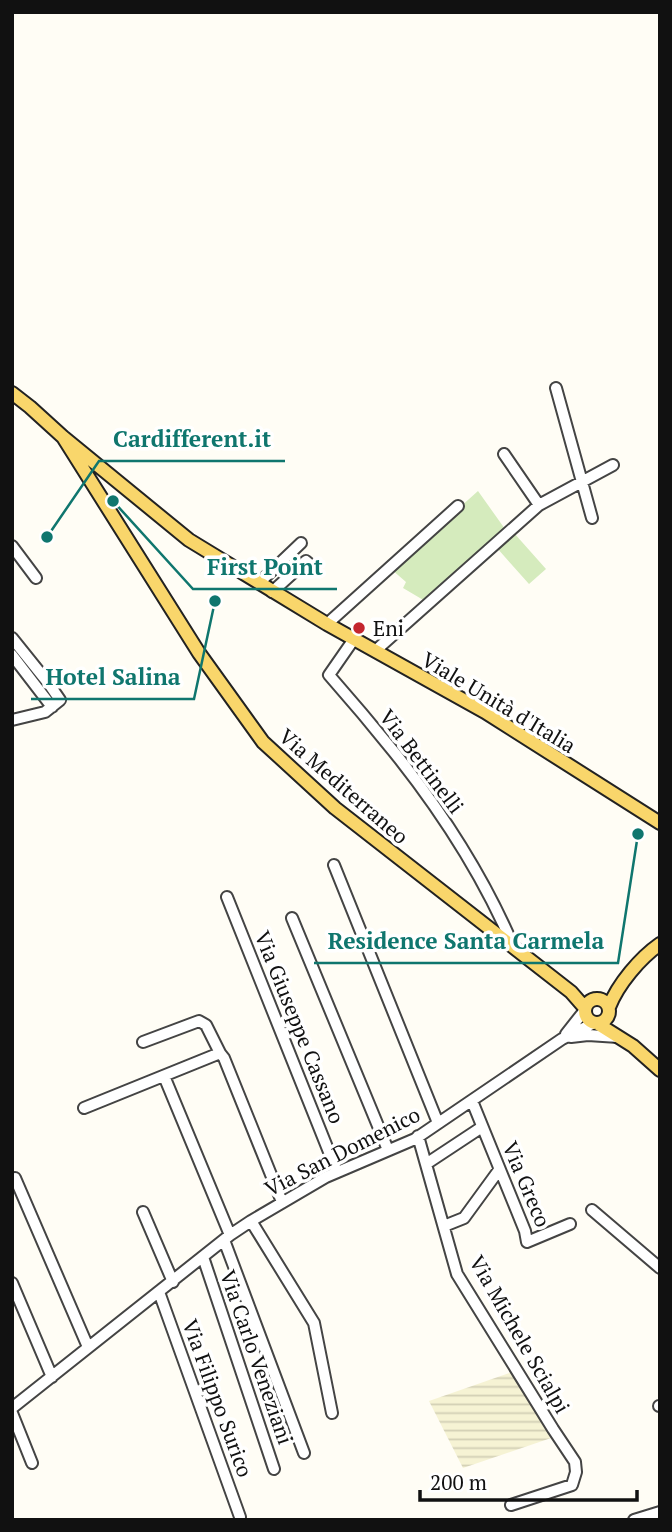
<svg xmlns="http://www.w3.org/2000/svg" width="672" height="1532" font-family="'PT Serif',serif">
<style>
.farmland{fill:url(#farmland-rules)}
.grass{fill:#d5ebbd}
.lines{fill:none;stroke-linecap:round;stroke-linejoin:round}
.minor-casing{stroke:#444;stroke-width:14}
.major-casing{stroke:#222;stroke-width:16}
.minor{stroke:#fff;stroke-width:10}
.major{stroke:#f9d66b;stroke-width:12}
.poi-dot{fill:#c4262e;stroke:#fff;stroke-width:2.5}
.labels{text-anchor:middle;dominant-baseline:central;stroke-width:7;stroke-linejoin:round;paint-order:stroke}
.poi-label{font-size:21px;fill:#111;stroke:#fff;text-anchor:start}
.street-label{font-size:21px;fill:#111;stroke:#fff}
.leader{fill:none;stroke:#0f766e;stroke-width:2.5}
.callout-dot{fill:#0f766e;stroke:#fff;stroke-width:2.5}
.callout-label{font-size:23px;text-anchor:middle;font-weight:bold;fill:#0f766e;stroke:#fff;stroke-width:7;stroke-linejoin:round;paint-order:stroke}
</style>
<defs>
<pattern id="farmland-rules" width="6" height="5" patternUnits="userSpaceOnUse" patternTransform="scale(1.75)"><rect width="6" height="5" fill="#f6f3d4"/><path d="M0 2.5h6" fill="none" stroke="#d2cfb5"/></pattern>
</defs>
<rect width="100%" height="100%" fill="#fffdf5"/>
<path class="farmland" d="M512,1372l42,65 -91,31 -34,-67z"/>
<path class="grass" d="M478,491l27,38 -80,72 -22,-13 3,-6 -15,-13z
M514,533l32,36 -17,15 -32,-36z"/>
<g class="lines">
<defs>
<path id="minor" d="M556,388l36,130
M504,454l35,51
M12,546l24,32
M259,583l42,-40
M272,592l34,-31 7,6
M327,624l131,-118
M12,638l37,46 11,16 -15,12 -33,8
M354,639l-25,36c22,25 44,51 65,77 48,60 90,125 120,196
M375,651l164,-146 74,-40
M12,655l40,52
M334,865l104,258
M227,897l110,275
M292,918l96,232
M566,1034l19,-24
M571,1037l17,-2 30,2
M143,1042l56,-21 7,4 14,28
M164,1076l66,159
M472,1101l53,130 2,11 43,-18
M84,1108l136,-55 4,5 58,144
M418,1136l39,138 96,155 22,33 1,10 -4,13 -61,20
M426,1164l56,-37
M15,1178l73,169
M592,1210l68,58
M143,1212l30,70
M251,1221l63,102 18,90
M444,1226l20,-8 35,-48
M224,1240l80,213
M203,1257l71,212
M12,1283l40,94
M159,1292l81,225
M659,1406h1
M12,1408l218,-173 21,-14 75,-44 89,-38 147,-100 32,-16
M12,1413l20,50
M634,1520l26,-8"/>
<path id="major" d="M12,393l18,14 33,30 126,103 138,84 158,88 175,111
M63,437l136,216 64,89 72,66 236,184 14,16
M585 1011a12 12 0 1 1 24 0a12 12 0 1 1-24 0Z
M609,1007c9,-23 31,-49 51,-63
M598,1024l35,22 27,24"/>
</defs>
<use href="#minor" class="minor-casing"/>
<use href="#major" class="major-casing"/>
<use href="#minor" class="minor"/>
<use href="#major" class="major"/>
</g>
<circle class="poi-dot" cx="359" cy="628" r="7"/>
<g class="labels">
<g class="poi-label">
<text x="373" y="628">Eni</text>
</g>
<g class="street-label">
<text transform="translate(499 702) rotate(31)">Viale Unità d'Italia</text>
<text transform="translate(422 761) rotate(53)">Via Bettinelli</text>
<text transform="translate(344 786) rotate(41)">Via Mediterraneo</text>
<text transform="translate(300 1027) rotate(68)">Via Giuseppe Cassano</text>
<text transform="translate(342 1151) rotate(-27)">Via San Domenico</text>
<text transform="translate(527 1184) rotate(67)">Via Greco</text>
<text transform="translate(520 1334) rotate(60)">Via Michele Scialpi</text>
<text transform="translate(257 1357) rotate(71)">Via Carlo Veneziani</text>
<text transform="translate(218 1398) rotate(70)">Via Filippo Surico</text>
</g>
</g>
<path class="leader" d="M47 537L99 461H285M113 501L193 589H337M215 601L194 699H31M638 834L618 963H314"/>
<g class="callout-dot">
<circle cx="47" cy="537" r="7"/>
<circle cx="113" cy="501" r="7"/>
<circle cx="215" cy="601" r="7"/>
<circle cx="638" cy="834" r="7"/>
</g>
<g class="callout-label">
<text x="192" y="447">Cardifferent.it</text>
<text x="265" y="575">First Point</text>
<text x="113" y="685">Hotel Salina</text>
<text x="466" y="949">Residence Santa Carmela</text>
</g>
<rect width="672" height="1532" fill="none" stroke="#111111" stroke-width="28"/>
<path d="M420 1490v10h217v-10" fill="none" stroke="#111111" stroke-width="3.5"/>
<text x="430" y="1490" font-size="21" fill="#111111" stroke="#ffffff" stroke-width="5" paint-order="stroke">200 m</text>
</svg>
